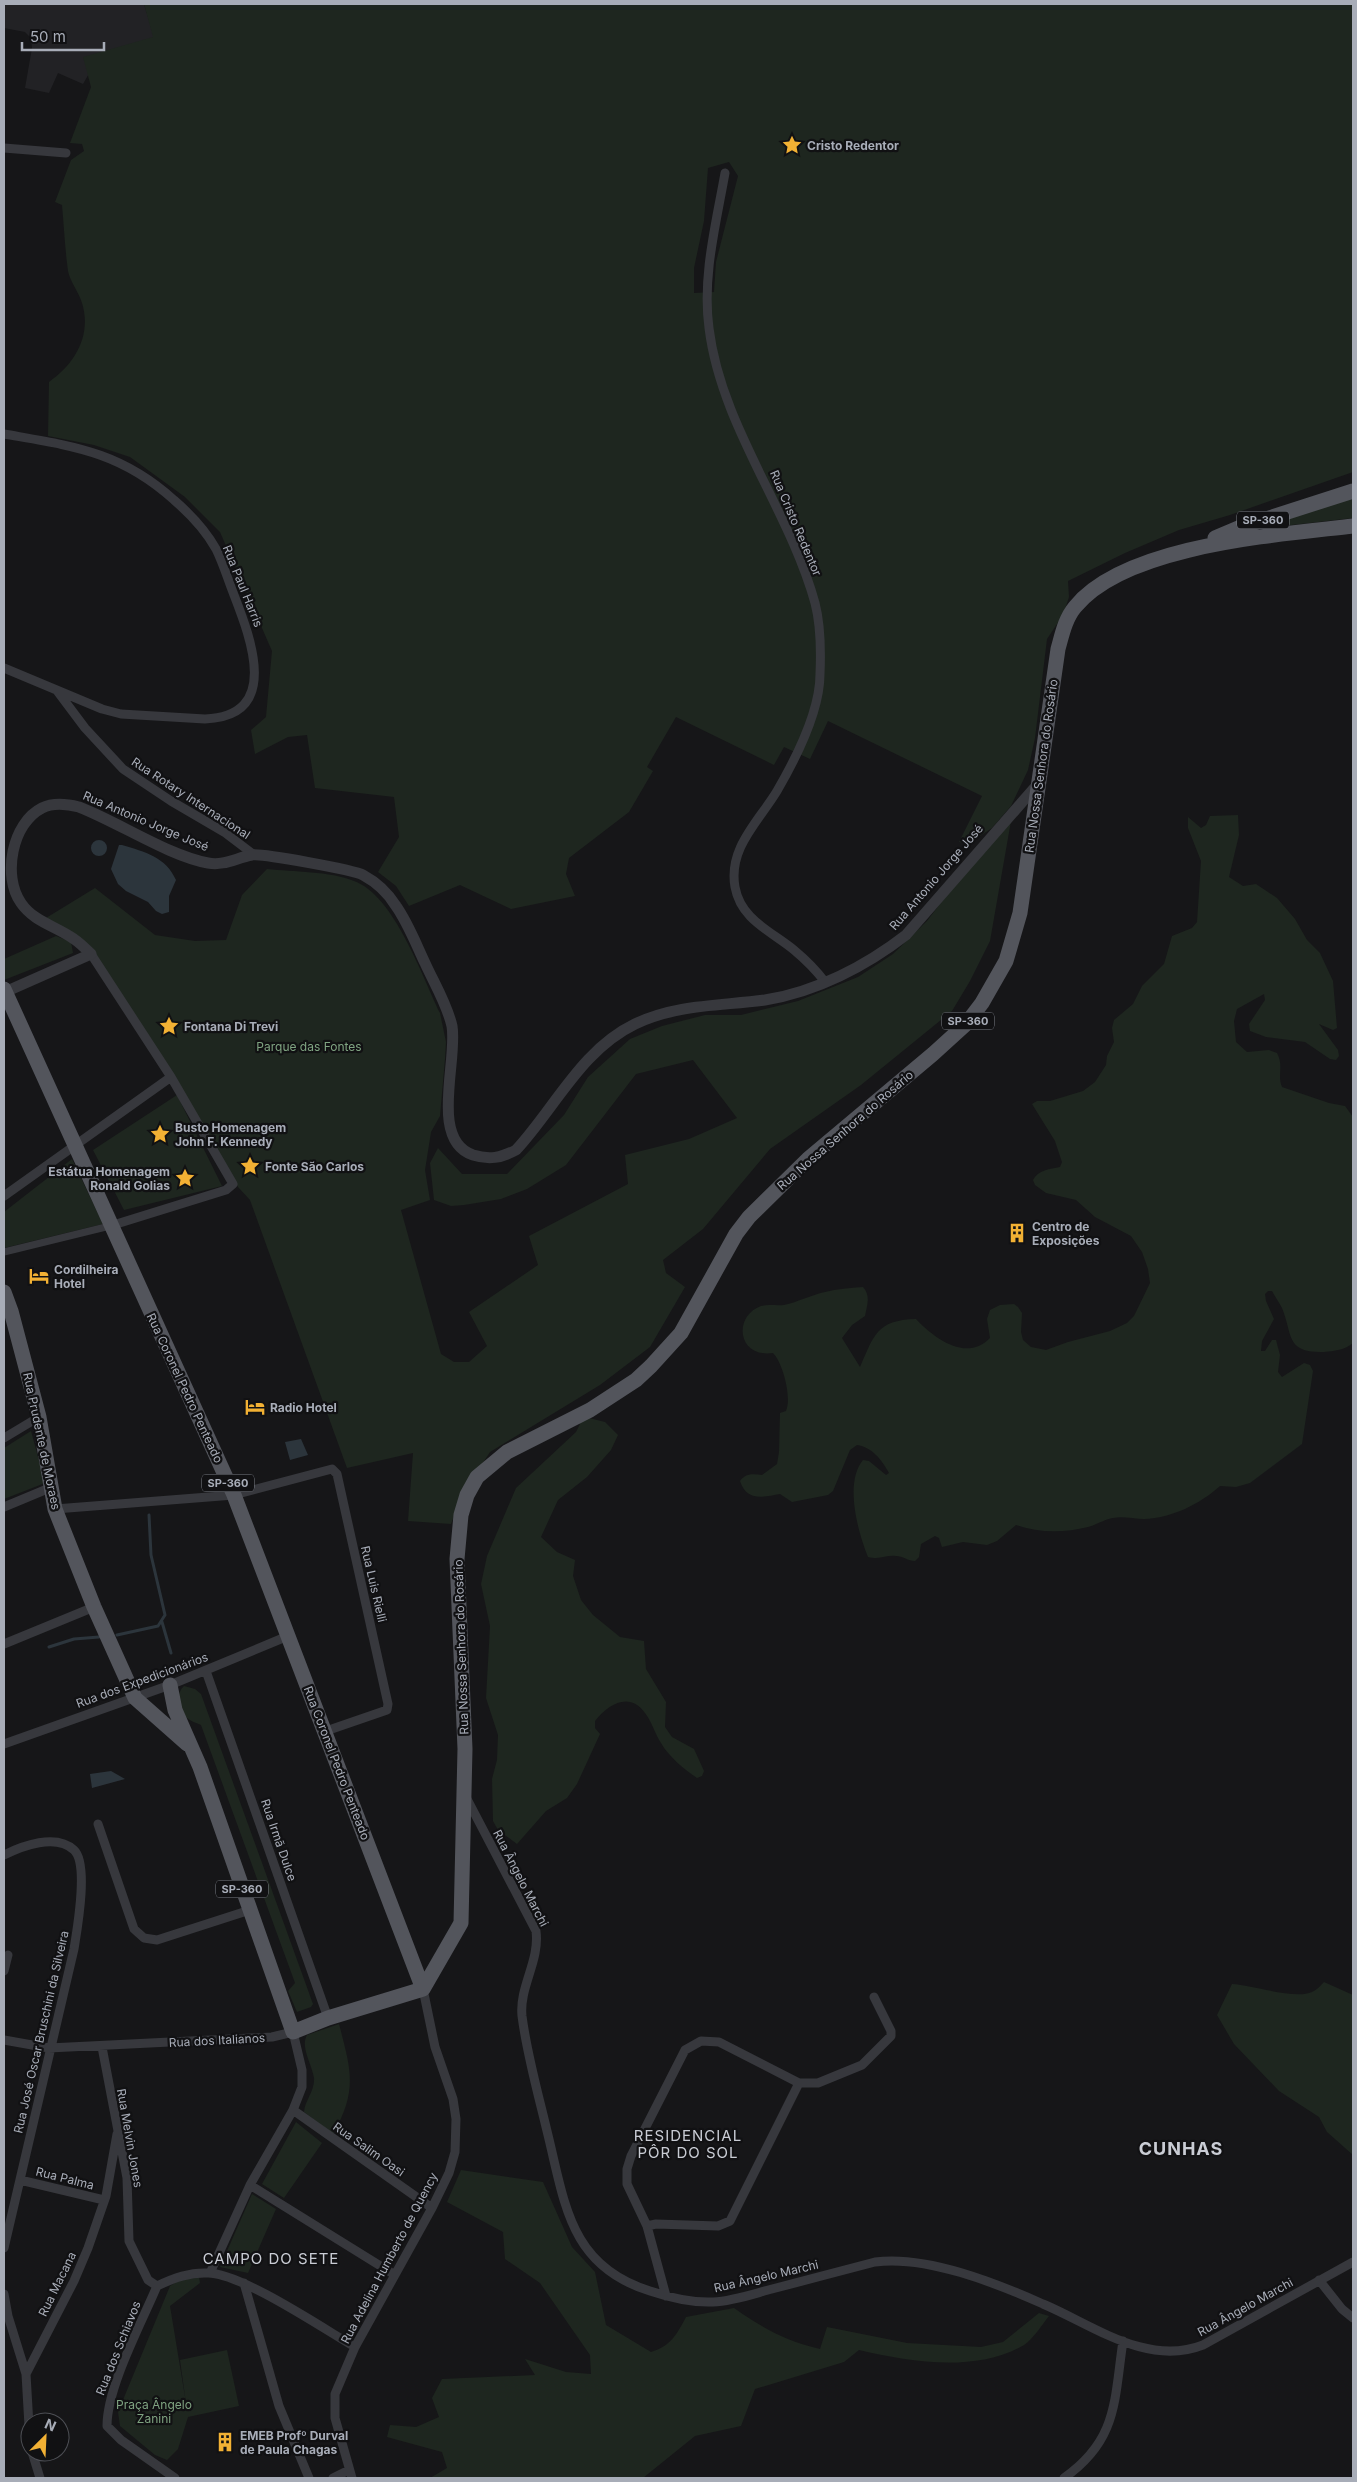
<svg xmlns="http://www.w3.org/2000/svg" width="1357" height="2482" font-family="Inter,sans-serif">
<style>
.built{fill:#222225}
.green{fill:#1e261f;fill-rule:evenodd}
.water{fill:#2c353c}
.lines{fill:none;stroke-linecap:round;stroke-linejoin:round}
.stream{stroke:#2c353c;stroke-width:3}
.pedestrian{stroke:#37383d;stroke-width:7}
.minor{stroke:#37383d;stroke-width:9}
.tertiary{stroke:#37383d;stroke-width:11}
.primary{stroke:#53555c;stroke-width:15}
.labels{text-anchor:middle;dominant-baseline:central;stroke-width:4.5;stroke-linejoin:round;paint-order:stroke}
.shield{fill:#111113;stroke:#7b7e86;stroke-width:1}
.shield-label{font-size:11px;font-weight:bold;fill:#a8adb8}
.poi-label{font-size:12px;font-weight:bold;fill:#a8adb8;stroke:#111113;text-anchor:start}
.street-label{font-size:12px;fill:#a8adb8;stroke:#111113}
.park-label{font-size:12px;fill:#7fa381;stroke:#111113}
.quarter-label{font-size:15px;letter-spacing:1px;fill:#c9ccd4;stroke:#111113}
.district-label{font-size:18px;font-weight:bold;letter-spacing:1px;fill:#c9ccd4;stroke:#111113}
</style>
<rect width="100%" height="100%" fill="#161618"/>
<path class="built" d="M4,4h140l10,33 -59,26 -12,21 -25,-11 -9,20 -24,-5 7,-40 -1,-10 -6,-6 -21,-4z"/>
<path class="green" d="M144,4h1209v468l-123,43 -51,15 -54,23 -57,28 1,16 -6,18 -16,24 -12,99 -7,32 -17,36 -19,22 -24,16 -9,-2 23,-46 -154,-75 -18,38 -26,-12 -10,18 -98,-48 -29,50 6,4 -24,41 -60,46 -3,16 9,22 -64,13 -51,-24 -51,21 -13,-20 -18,-14 21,-35 -5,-40 -79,-9 -8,-53 -19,2 -33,17 -4,-24 15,-13 6,-66 -52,-119 -35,-35 -55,-40 -36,-12 -46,-9 1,-54c26,-18 43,-47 33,-79 -3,-11 -12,-21 -14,-32 -3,-22 -4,-44 -6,-66l-7,-3 16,-42 13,-9 -2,-7 -12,-1 21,-56 -8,-30 70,-20zM729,162l9,14 -22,86 -2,30 -20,1v-25l10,-47 4,-53z
M1353,496v22l-96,11z
M1238,815l1,20 -10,42 14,9 13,-2 21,14 18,21 12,21 13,13 13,28 4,47 -4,2 -14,-6 19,26 1,6 -3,4 -6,-1 -25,-17 -39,-5 -16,-6 -1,-7 16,-24 -1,-6 -27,15 -3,12 2,21 11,10 22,-2 8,3c7,13 0,22 5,34l47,16 16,3 8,11v226c-8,7 -19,8 -29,9 -39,1 -31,-17 -42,-44 -3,-6 -7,-11 -10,-17h-4l-3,3 1,7 8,18 -12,22 -1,10h4l7,-11h4l4,15 -2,17 4,5 22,-14 6,2 3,6 -11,73 -52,39 -14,4 -16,-1c-20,18 -48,32 -76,33 -10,0 -21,-3 -31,-1 -8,1 -17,7 -25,9 -24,6 -49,6 -72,-2l-19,16 -10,4 -24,-3 -21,5 -3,-9 -4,-2 -14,8 -2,13 -4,4c-7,0 -12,-5 -19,-5 -11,-1 -15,4 -28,1 -10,-25 -24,-74 -5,-97l6,1 17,14 3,-2c-7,-13 -17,-26 -32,-28l-7,5 -17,41 -5,4 -36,7 -12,-8c-17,3 -33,8 -40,-13 6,-8 13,-7 22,-6l15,-11 2,-12 1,-39 6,-2c6,-13 -3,-48 -13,-58 -36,5 -40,-37 -12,-47 7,-2 16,0 23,-1 14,-3 27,-10 41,-13 12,-3 25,-4 38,-5 8,9 4,18 2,29l-13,9 -10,13 18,29c14,-31 16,-47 56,-48 17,18 50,44 74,19l-3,-19 3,-9 10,-5 14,-1 4,3 4,6 -1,19 2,8 8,7 15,3 22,-8 42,-11 17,-8 7,-7 16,-33 -2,-14 -6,-17 -11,-16 -36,-19 -19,-17 -30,-7 -11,-8 -2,-5c5,-10 17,-11 27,-13l2,-5 -7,-21 -23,-37 5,-3h13l33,-10 12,-9 11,-17 1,-9 7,-14 -2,-14 2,-8 19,-16 9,-18 22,-22 8,-28 20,-8 5,-6 4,-61 -13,-33v-11l13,11 5,-3 4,-9z
M1011,821l-21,120 -20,40 -18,30 -91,74 -91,64 -67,80 -40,31 3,13 19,14 -35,60 -50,38 -110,67 -28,43 -11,29 -43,-3 5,-68 -66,15 -97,-268 -12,-13 -58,-101 -85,-131 -49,-37 49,-30 60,47 40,6 31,-1 16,-45 25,-26c26,3 63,2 87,12 40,14 68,95 86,132l6,29 -1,17 -5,57 -9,16 -6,38 5,30 -29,10 40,144 13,8h15l18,-16 -18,-34 69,-47 -9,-29 99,-52 -3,-29 64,-16 48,-21 -44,-58 -57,14 -70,91 -39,24 -26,10 -37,6 -13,1 -17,-6 -4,-37 8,-15 24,26h45l57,-59 24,-38 42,-38 32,-13 43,-11h36l57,-14 60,-24 35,-23 34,-33 41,-54z
M56,936l15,6 2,11 -69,27v-21z
M177,1095l45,91 -98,24 -31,-60z
M72,1159l31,65 -99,24v-36z
M589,1418l16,4 13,13 -7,15 -24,27 -29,23 -17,37 16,15 18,8 -2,16 8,24 12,15 27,22 24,4 2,28 20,33 -1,25 7,10 22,12 10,22 -2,5 -5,2c-13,-9 -28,-21 -36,-35 -6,-9 -9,-21 -16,-30 -15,-22 -37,-9 -50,8v7l5,6 -23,50 -10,14 -21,13 -29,33 -19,-14 -5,-9 -1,-42 5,-19 1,-25 -12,-37 4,-72 -9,-42 6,-28 29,-68 60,-56 4,-8 -1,-1z
M31,1431l14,52 -41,16v-51z
M184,1686l11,3 6,5 112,310 -2,3 -14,5 -9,-21 7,-8 -94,-258c-4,-2 -11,-4 -14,-7 -10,-8 -12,-24 -3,-32z
M1324,1982l29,13v160l-26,-23 -8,-15 -40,-26 -45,-47 -17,-29 15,-31c21,1 63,16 80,8 5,-2 9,-7 12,-10z
M339,2024c12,46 19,66 -6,110l-29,-22c1,-12 11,-21 10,-34 -2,-14 -14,-31 -7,-43z
M296,2122l26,21 -38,55 -22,-14z
M461,2170l82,12 29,65 23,25 11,53 45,27c20,-6 26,-18 35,-35l48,-9c30,21 50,32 86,41l7,-22 80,16 74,4 22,-5 36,-29 10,3c-7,9 -16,23 -25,29 -49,28 -113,17 -165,5l-15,12 -89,27 -14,37 -46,10 -52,42h-213l17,-10 -5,-16 -55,-15 3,-12 26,2 23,-10 -7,-19 10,-19 93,-4 -10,-16 41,13 25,2 -1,-19 -50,-72 -35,-24 -2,-27 -56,-30z
M252,2194l24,15 -28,64 -28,-6z
M199,2277l1,6 -30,23 16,97 -6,-43 47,-10 12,56 -51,11 -10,32 -11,11 -12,-5 -35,-29 -2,-14 52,-126 13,-8z"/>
<path class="water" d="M91 848a8 8 0 1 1 16 0a8 8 0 1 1-16 0Z
M119,845h3c23,7 44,12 54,35l-7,16v16l-7,2 -6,-3 -8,-9 -22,-11 -8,-7 -7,-15z
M301,1439l7,16 -18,5 -5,-18z
M111,1771l14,8 -33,9 -2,-14z"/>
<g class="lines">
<path class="stream" d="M162,1622l9,31
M117,1635l41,-9 7,-11 -14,-60 -2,-40
M49,1647l25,-8 25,-2"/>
<path class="pedestrian" d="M4,1252l106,-26"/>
<path class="minor" d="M4,148l62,5
M725,173c-9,51 -23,104 -16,155 12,98 80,181 106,275 6,23 6,48 5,71 0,37 -25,86 -43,117 -18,30 -49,57 -42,96 6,33 36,44 59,63 12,10 22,20 31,32
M4,434c68,12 116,17 170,66 15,13 32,31 42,49 7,14 12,31 18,46 17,44 47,121 -29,124l-84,-5 -19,-5 -98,-41
M58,692l27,36 38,41 48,32 53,31 29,22
M91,954l80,123 62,107 -7,6 -116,36
M4,1196l167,-119
M4,1438l35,-21
M4,1507l48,-20
M55,1509l179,-14 98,-26 5,5 51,230 -1,6 -61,21
M4,1644l90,-37
M206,1671l122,347
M4,1744l166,-59 118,-49
M466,1797l70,134c4,30 -17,56 -14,85 5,39 16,77 25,115 18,72 22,135 103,160 21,7 42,12 63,11 20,-1 40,-8 59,-13 34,-9 69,-18 103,-27 51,-7 121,21 168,42 50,21 104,63 160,41l150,-83
M98,1824l36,105 10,9 13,2 93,-30
M4,1855c18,-9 52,-22 70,-5 15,14 3,80 0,99l-70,299
M4,1971l4,-16
M4,2040l45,8 223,-11 21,-5 9,38v17l-9,23 -43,75 -40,88
M102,2047l25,131 2,63 19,39 9,6
M293,2110l139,98
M20,2180l84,20
M250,2185l145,90
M647,2226l9,-2 62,2 12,-5 69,-138h19l44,-18 29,-29v-5l-17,-34
M1319,2280l23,29 11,9
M244,2283l35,123 30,72
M4,2294l4,22 18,58
M666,2296l-19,-70 -20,-42v-15l4,-13 54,-106 16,-9 18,1 80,41
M30,2443l-4,-69 48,-93 14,-33 18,-52 11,-62
M32,2452l8,26
M175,2478l-54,-38 -14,-14c0,-39 34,-102 50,-140 17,-8 33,-14 51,-13 33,0 116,56 147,74
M333,2478l16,-8
M352,2478l-17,-60v-24l20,-47 77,-139 17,-35 6,-21 1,-33 -3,-20 -18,-52 -12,-58
M1064,2478c54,-38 50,-77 59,-137"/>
<path class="tertiary" d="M5,992l86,-38c-5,-5 -11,-11 -17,-15 -18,-13 -40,-17 -53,-36 -19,-27 -9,-80 21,-95 12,-6 25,-4 37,-1 39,15 90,49 129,56 16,3 28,-5 44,-8 9,-2 102,15 111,20 13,7 25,18 33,31 12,17 20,38 29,57 9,20 22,41 27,63 6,35 -23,114 21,129 16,5 28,3 43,-5 39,-42 65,-100 119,-126 42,-20 86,-18 130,-24 51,-8 101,-34 141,-65l131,-150"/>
<path class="primary" d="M1215,538l26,-11 112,-36
M4,989l230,506 189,494
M4,1292l7,19 28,106 16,92 39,98 41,91 52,46
M170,1685l5,25 25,57 93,265 35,-14 95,-29
M423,1989l38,-66 4,-174 -8,-190 4,-44 6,-20 10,-18 30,-25 83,-42 46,-30 15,-14 30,-33 55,-99 13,-17 59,-58 125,-105 33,-30 16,-21 24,-42 14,-48 38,-264c4,-14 7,-30 17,-42 50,-62 202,-72 278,-81"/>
</g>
<defs>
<symbol id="sight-bare" viewBox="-9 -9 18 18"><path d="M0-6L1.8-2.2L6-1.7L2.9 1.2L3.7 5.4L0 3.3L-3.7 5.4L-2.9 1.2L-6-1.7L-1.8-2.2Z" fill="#f2b134" stroke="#111113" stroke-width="2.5" paint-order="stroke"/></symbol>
<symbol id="building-bare" viewBox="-9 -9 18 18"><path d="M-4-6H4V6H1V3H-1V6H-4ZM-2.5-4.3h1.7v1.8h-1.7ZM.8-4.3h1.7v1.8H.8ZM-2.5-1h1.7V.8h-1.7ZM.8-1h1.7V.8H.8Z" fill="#f2b134" stroke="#111113" stroke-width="2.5" paint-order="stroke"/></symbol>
<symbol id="hotel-bare" viewBox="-9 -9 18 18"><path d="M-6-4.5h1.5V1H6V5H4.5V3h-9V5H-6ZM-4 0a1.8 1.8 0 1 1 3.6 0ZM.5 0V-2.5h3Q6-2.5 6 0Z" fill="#f2b134" stroke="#111113" stroke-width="2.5" paint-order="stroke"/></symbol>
</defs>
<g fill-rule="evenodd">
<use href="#sight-bare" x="778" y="131" width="28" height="28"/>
<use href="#sight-bare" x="155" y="1012" width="28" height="28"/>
<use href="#sight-bare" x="146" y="1120" width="28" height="28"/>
<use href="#sight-bare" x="236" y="1152" width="28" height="28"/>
<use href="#sight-bare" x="171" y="1164" width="28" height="28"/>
<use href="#building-bare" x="1003" y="1219" width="28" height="28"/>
<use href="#hotel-bare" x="25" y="1262" width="28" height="28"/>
<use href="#hotel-bare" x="241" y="1393" width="28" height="28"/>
<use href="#building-bare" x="211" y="2428" width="28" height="28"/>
</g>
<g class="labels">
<g class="shield">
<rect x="1237" y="511.5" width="52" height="17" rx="4"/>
<rect x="942" y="1012.5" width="52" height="17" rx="4"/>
<rect x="202" y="1474.5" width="52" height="17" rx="4"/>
<rect x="216" y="1880.5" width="52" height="17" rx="4"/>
</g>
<g class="shield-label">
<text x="1263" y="520">SP-360</text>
<text x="968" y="1021">SP-360</text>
<text x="228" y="1483">SP-360</text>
<text x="242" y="1889">SP-360</text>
</g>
<g class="poi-label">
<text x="807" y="145">Cristo Redentor</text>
<text x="184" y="1026">Fontana Di Trevi</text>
<text x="175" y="1127">Busto Homenagem<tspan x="175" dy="14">John F. Kennedy</tspan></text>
<text x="265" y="1166">Fonte São Carlos</text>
<text x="170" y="1171" text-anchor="end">Estátua Homenagem<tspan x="170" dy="14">Ronald Golias</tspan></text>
<text x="1032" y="1226">Centro de<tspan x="1032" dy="14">Exposições</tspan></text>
<text x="54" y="1269">Cordilheira<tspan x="54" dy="14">Hotel</tspan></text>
<text x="270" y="1407">Radio Hotel</text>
<text x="240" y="2435">EMEB Profº Durval<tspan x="240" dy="14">de Paula Chagas</tspan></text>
</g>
<g class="street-label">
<text transform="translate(796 523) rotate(67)">Rua Cristo Redentor</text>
<text transform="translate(243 586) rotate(68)">Rua Paul Harris</text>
<text transform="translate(1041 766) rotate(-82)">Rua Nossa Senhora do Rosário</text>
<text transform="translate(191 798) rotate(33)">Rua Rotary Internacional</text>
<text transform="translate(146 821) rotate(23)">Rua Antonio Jorge José</text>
<text transform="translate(936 877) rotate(-49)">Rua Antonio Jorge José</text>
<text transform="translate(845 1130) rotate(-41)">Rua Nossa Senhora do Rosário</text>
<text transform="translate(185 1388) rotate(65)">Rua Coronel Pedro Penteado</text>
<text transform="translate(42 1441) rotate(78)">Rua Prudente de Moraes</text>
<text transform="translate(374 1584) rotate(77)">Rua Luis Rielli</text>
<text transform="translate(461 1647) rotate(-92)">Rua Nossa Senhora do Rosário</text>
<text transform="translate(142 1680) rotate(-20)">Rua dos Expedicionários</text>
<text transform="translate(337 1763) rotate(69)">Rua Coronel Pedro Penteado</text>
<text transform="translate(279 1840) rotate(71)">Rua Irmã Dulce</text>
<text transform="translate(521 1878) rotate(63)">Rua Ângelo Marchi</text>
<text transform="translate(41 2032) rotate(-77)">Rua José Oscar Bruschini da Silveira</text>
<text transform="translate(217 2040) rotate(-3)">Rua dos Italianos</text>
<text transform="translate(130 2138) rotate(80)">Rua Melvin Jones</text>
<text transform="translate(369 2149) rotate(35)">Rua Salim Oasi</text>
<text transform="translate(65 2178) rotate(14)">Rua Palma</text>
<text transform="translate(389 2258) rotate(-62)">Rua Adelina Humberto de Quency</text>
<text transform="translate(766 2276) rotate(-13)">Rua Ângelo Marchi</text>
<text transform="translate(57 2284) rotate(-64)">Rua Macana</text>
<text transform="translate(1245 2307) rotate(-29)">Rua Ângelo Marchi</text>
<text transform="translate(118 2348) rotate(-68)">Rua dos Schiavos</text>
</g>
<g class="park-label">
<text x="309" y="1046">Parque das Fontes</text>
<text x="154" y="2404">Praça Ângelo<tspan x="154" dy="14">Zanini</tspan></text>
</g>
<g class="quarter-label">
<text x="688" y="2135">RESIDENCIAL<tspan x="688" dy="17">PÔR DO SOL</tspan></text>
<text x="271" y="2258">CAMPO DO SETE</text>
</g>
<g class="district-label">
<text x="1181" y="2148">CUNHAS</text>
</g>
</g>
<rect width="1357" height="2482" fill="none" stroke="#a8adb8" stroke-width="10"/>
<g transform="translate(45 2437) rotate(24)"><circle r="24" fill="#111113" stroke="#4d4f55"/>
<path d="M0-4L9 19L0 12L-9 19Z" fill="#f2b134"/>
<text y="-8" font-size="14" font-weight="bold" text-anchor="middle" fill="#a8adb8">N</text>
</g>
<path d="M22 42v8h82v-8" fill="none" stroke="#a8adb8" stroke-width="2.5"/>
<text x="30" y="42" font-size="15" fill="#a8adb8" stroke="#111113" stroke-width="4" paint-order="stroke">50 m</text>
</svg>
